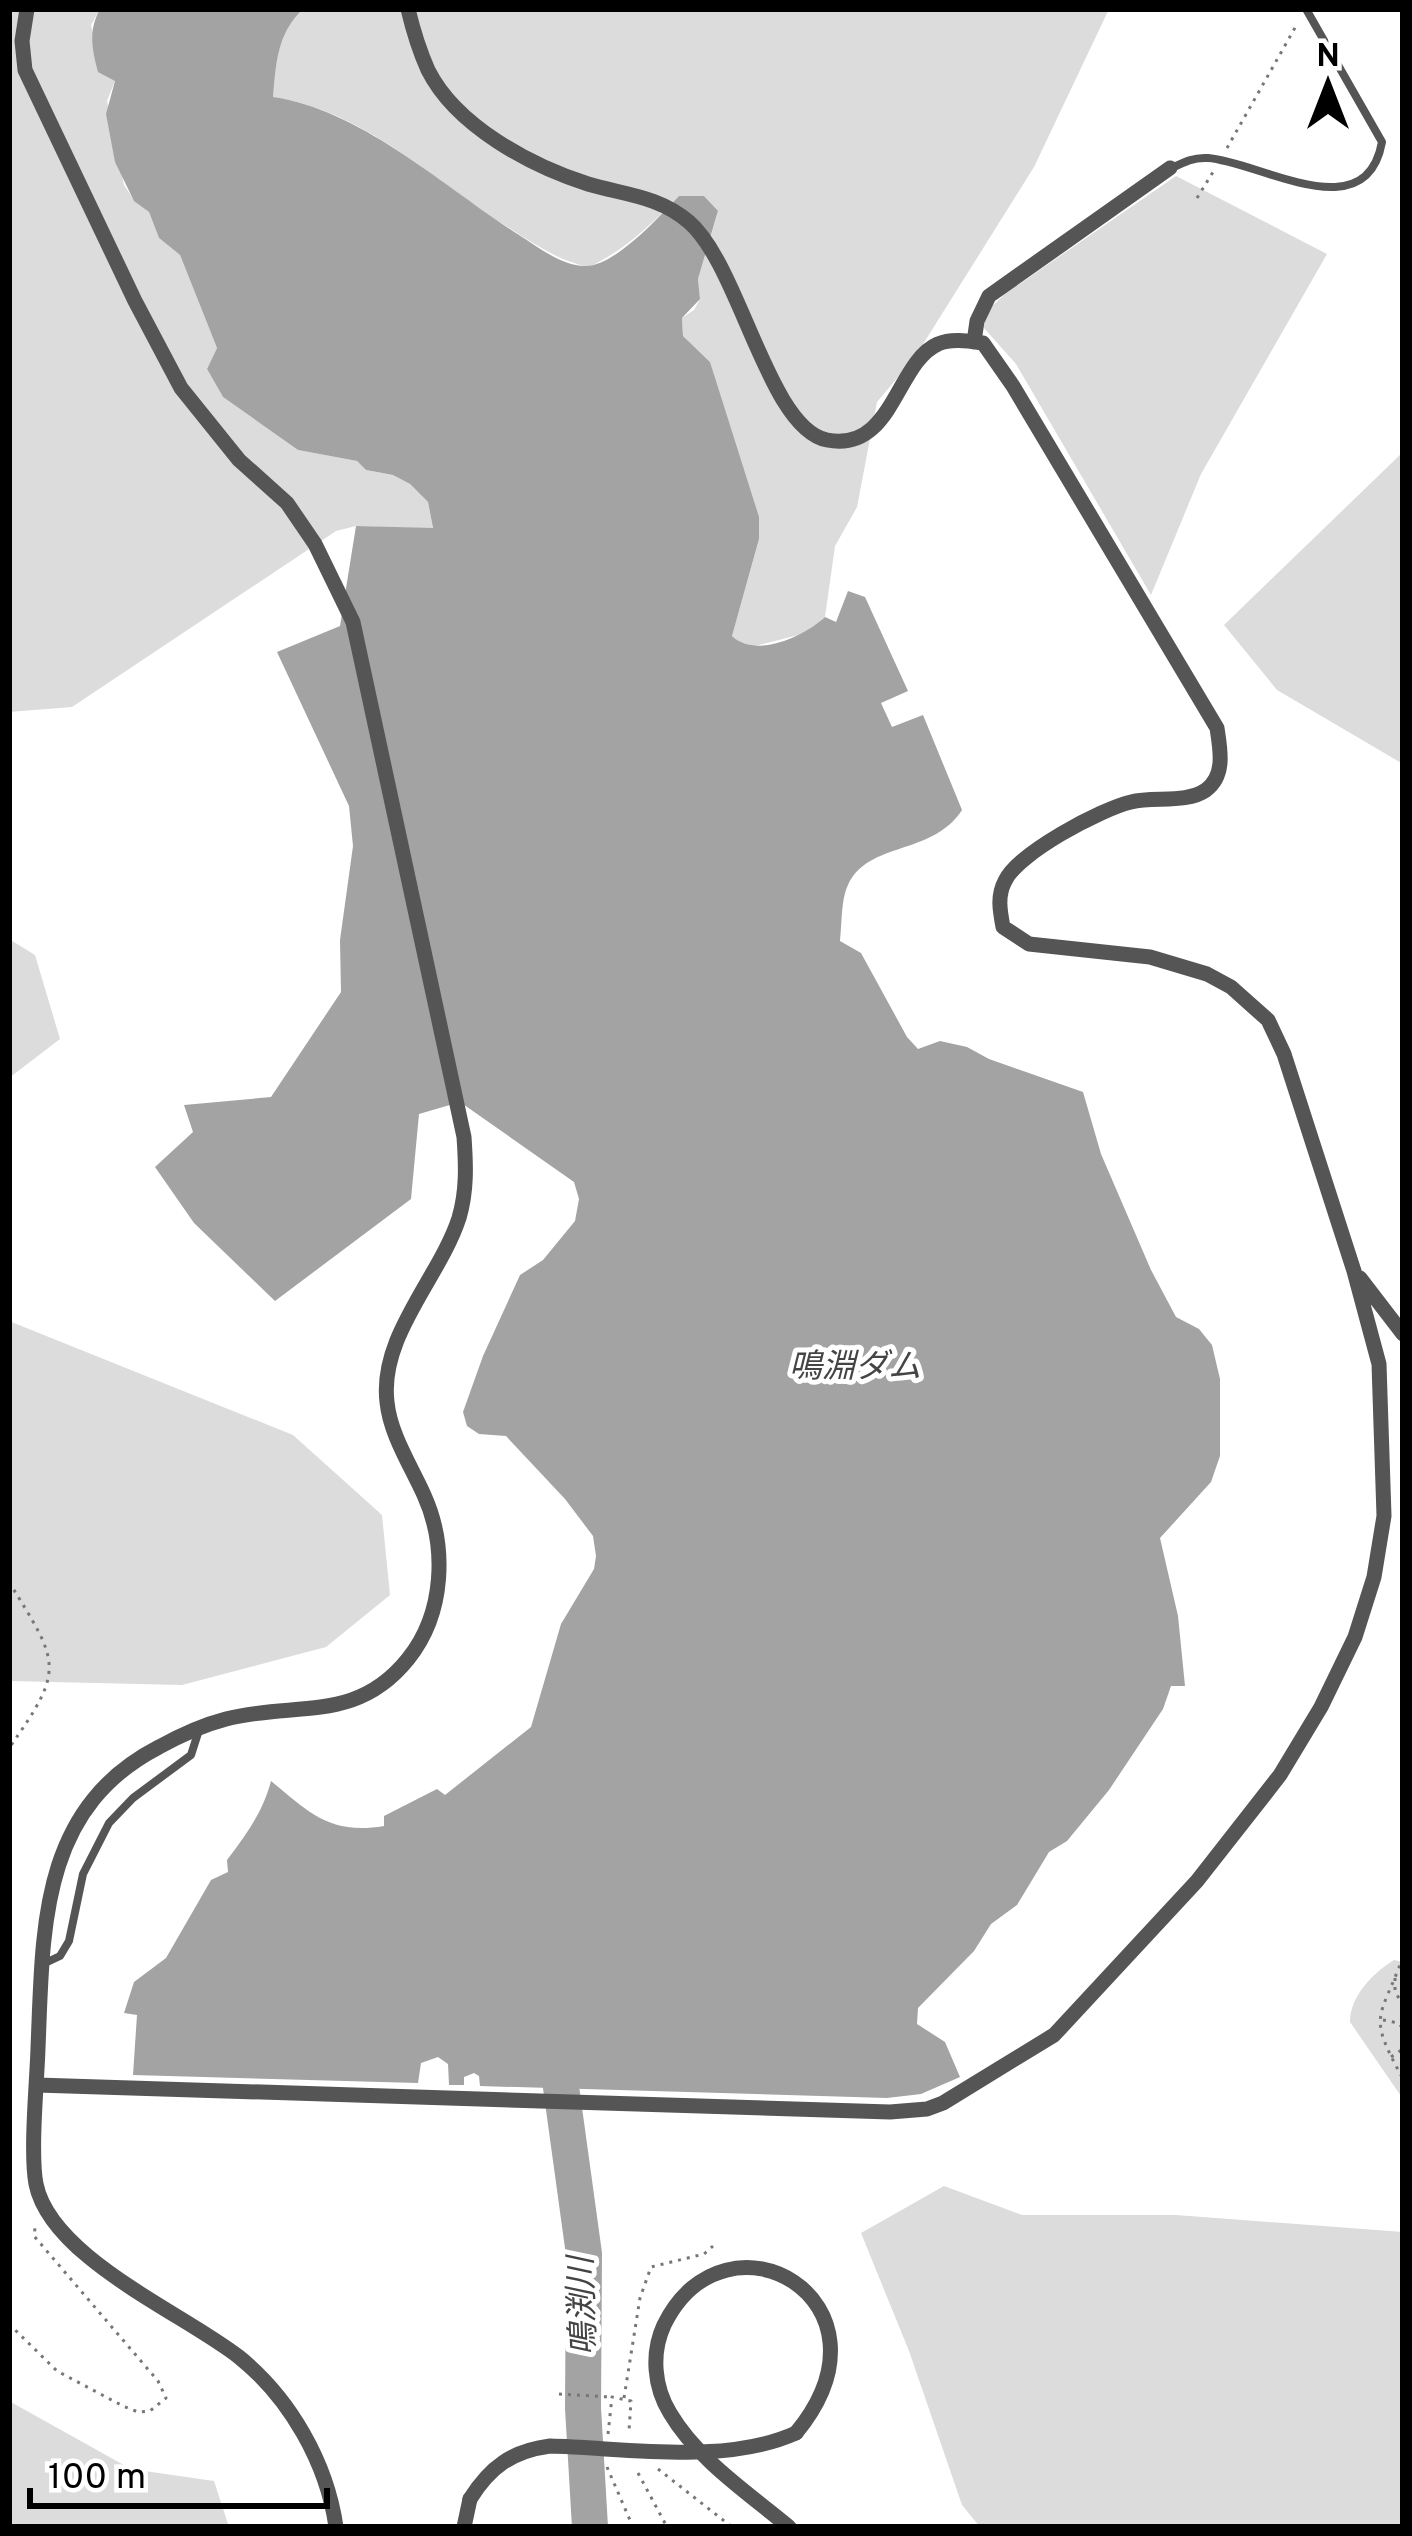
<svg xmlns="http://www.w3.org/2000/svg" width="1412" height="2536" font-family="Overpass,'Noto Sans JP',sans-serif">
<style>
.green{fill:#dcdcdc}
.water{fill:#a3a3a3}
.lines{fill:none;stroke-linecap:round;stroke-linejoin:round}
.river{stroke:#a3a3a3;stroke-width:36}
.path{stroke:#777;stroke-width:3;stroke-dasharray:3 6;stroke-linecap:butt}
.service{stroke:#555;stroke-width:8}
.minor{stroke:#555;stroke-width:15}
.minor-bridge{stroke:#555;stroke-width:15}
.labels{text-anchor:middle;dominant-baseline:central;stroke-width:10;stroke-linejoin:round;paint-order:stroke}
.water-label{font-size:33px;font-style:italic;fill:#444;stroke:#fff}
</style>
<rect width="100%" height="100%" fill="#fff"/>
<path class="green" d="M9,9h91l-9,16 12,47 12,9 -8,20 17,84 10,15 15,12 10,26 21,17 37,93 -10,21 16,28 75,53 59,11 9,9 27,5 17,9 18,18 5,27 -77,-3 -20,5 -264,176 -63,5z
M303,9h806l-75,158 -119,190 -38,45 -20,105 -22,39 -10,71 -15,15 -55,14 -14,-1 -9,-9 27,-97 -49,-177 -27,-26 -1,-18 12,-8 6,-11 -2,-20 20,-67 -14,-16h-25c-27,28 -54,54 -90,71 -31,-6 -56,-24 -83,-41 -74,-47 -143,-116 -234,-129 4,-34 5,-63 31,-88z
M1176,176l151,78 -126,220 -50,121 -135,-231 -33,-37 5,-17 17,-16z
M1403,452v312l-126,-74 -53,-65z
M9,939l26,16 25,84 -51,39z
M9,1321l284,114 89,80 8,80 -64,52 -144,38 -173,-4z
M1394,1960l9,2v137l-53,-77c0,-26 23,-49 44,-62z
M944,2186l78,29h154l227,17v295h-423l-18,-22 -53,-154 -48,-118z
M9,2401l122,68 83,12 15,46h-220z"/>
<path class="water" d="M100,9h203c-26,25 -27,54 -30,88 89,13 171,90 246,138 19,12 43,31 66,31 29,1 75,-50 94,-70h25l14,15 -20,68 2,20 -18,19 1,18 27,26 49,155v22l-27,97c24,23 73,0 93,-19l11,5 12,-31 17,6 43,94 -27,12 11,24 31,-12 39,95c-30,46 -94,31 -114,75 -7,14 -6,39 -8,56l21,12 46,84 11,12 22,-8 27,6 22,12 94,33 18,62 50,116 25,47 23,12 13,16 8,34v77l-9,26 -51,56 18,78 7,70h-14l-8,23 -54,81 -42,51 -18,11 -32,53 -26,19 -17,27 -56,57 -1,16 28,18 15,35 -39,17 -34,4 -407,-12 -1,-10 -5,-3 -10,4v8h-15l-1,-21 -10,-7 -17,6 -3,20 -285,-8 4,-60 -13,-2 10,-31 32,-24 45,-78 17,-8 -1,-12c19,-25 36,-48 44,-79 39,32 59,54 113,45v-10l53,-27 8,6 86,-68 30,-103 33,-55 2,-13 -3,-20 -28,-37 -59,-63 -27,-2 -12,-8 -4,-14 20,-56 37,-81 23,-15 32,-39 4,-22 -5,-17 -114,-80 -41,12 -8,85 -136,102 -81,-78 -39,-56 38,-35 -9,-27 87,-8 70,-105 -1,-52 13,-94 -4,-40 -72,-154 63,-26 16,-100 77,2 -5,-26 -18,-18 -17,-9 -27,-5 -9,-9 -59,-11 -75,-53 -16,-28 10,-21 -37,-93 -21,-17 -10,-26 -15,-11 -19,-39 -9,-48 9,-33 -17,-9c-6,-23 -10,-41 2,-63z"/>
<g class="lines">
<path class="river" d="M561,2087l23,167 -1,154 7,119"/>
<path class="path" d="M1227,148l69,-122
M1197,198l16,-26
M9,1582c50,81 57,86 0,166
M1403,1957c-24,65 -36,56 0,122
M1395,1978v12l8,18
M1383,2020l15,3 5,5
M1391,2057l12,-8
M9,2324l48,47 66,35 15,6 12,-1 16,-13 -8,-17 -124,-145 1,-8
M559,2394l51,3
M624,2398l16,-100 11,-31 53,-13 9,-8
M608,2434l4,-37 19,4 -2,30
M607,2467l26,60
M658,2469l74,58
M638,2473l29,54"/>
<path class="service" d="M1172,168c12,-6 22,-11 36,-10 50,3 158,73 174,-16l-76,-133
M43,1964l17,-8 9,-15 14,-67 26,-51 24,-25 58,-43 8,-25"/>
<path class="minor" d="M27,9l-5,32 3,29 110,231 46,87 58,72 48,43 28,41 38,78 111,515c2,28 3,54 -5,81 -19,59 -80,118 -72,184 3,32 24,64 37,93 23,51 21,118 -16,164 -52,65 -113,42 -182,60 -23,6 -47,17 -67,28 -120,62 -116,182 -121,301 -1,34 -8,104 -2,136 15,74 147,129 203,173 51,41 88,106 97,170
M974,342l3,-21 12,-25 181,-128
M1360,1278l43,56
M37,2085l853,27 37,-3 16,-6 111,-68 143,-154 83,-106 41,-68 34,-70 19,-60 10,-61 -5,-152 -25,-93 -70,-217 -16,-34 -37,-33 -24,-13 -57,-17 -121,-13 -26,-17c-3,-16 -6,-31 2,-46 13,-28 96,-72 126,-79 23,-6 55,2 75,-12 20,-15 14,-41 11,-62l-204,-342 -30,-43c-14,-2 -32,-5 -45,1 -42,18 -45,109 -111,96 -59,-12 -87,-174 -138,-218 -30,-26 -64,-27 -101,-38 -57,-18 -132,-58 -160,-114 -9,-20 -15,-40 -20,-61
M464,2527l6,-28
M789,2527c-41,-34 -92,-68 -119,-114 -16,-26 -19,-60 -6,-88 62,-126 241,-24 132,108"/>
<path class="minor-bridge" d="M470,2499c20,-32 42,-48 80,-53 78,2 175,19 246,-13"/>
</g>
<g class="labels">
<g class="water-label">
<text x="855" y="1369">鳴淵ダム</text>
<text transform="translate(585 2306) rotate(-92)">鳴渕川</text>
</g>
</g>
<rect width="1412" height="2536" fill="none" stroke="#000000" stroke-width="24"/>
<g transform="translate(1328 84)" stroke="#ffffff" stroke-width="9" paint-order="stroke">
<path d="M0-9L21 45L0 30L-21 45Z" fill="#000000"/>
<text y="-18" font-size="33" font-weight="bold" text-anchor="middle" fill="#000000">N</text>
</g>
<path d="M30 2488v18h297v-18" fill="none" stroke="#000000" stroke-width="6"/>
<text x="48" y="2488" font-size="36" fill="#000000" stroke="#ffffff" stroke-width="9" paint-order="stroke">100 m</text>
</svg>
